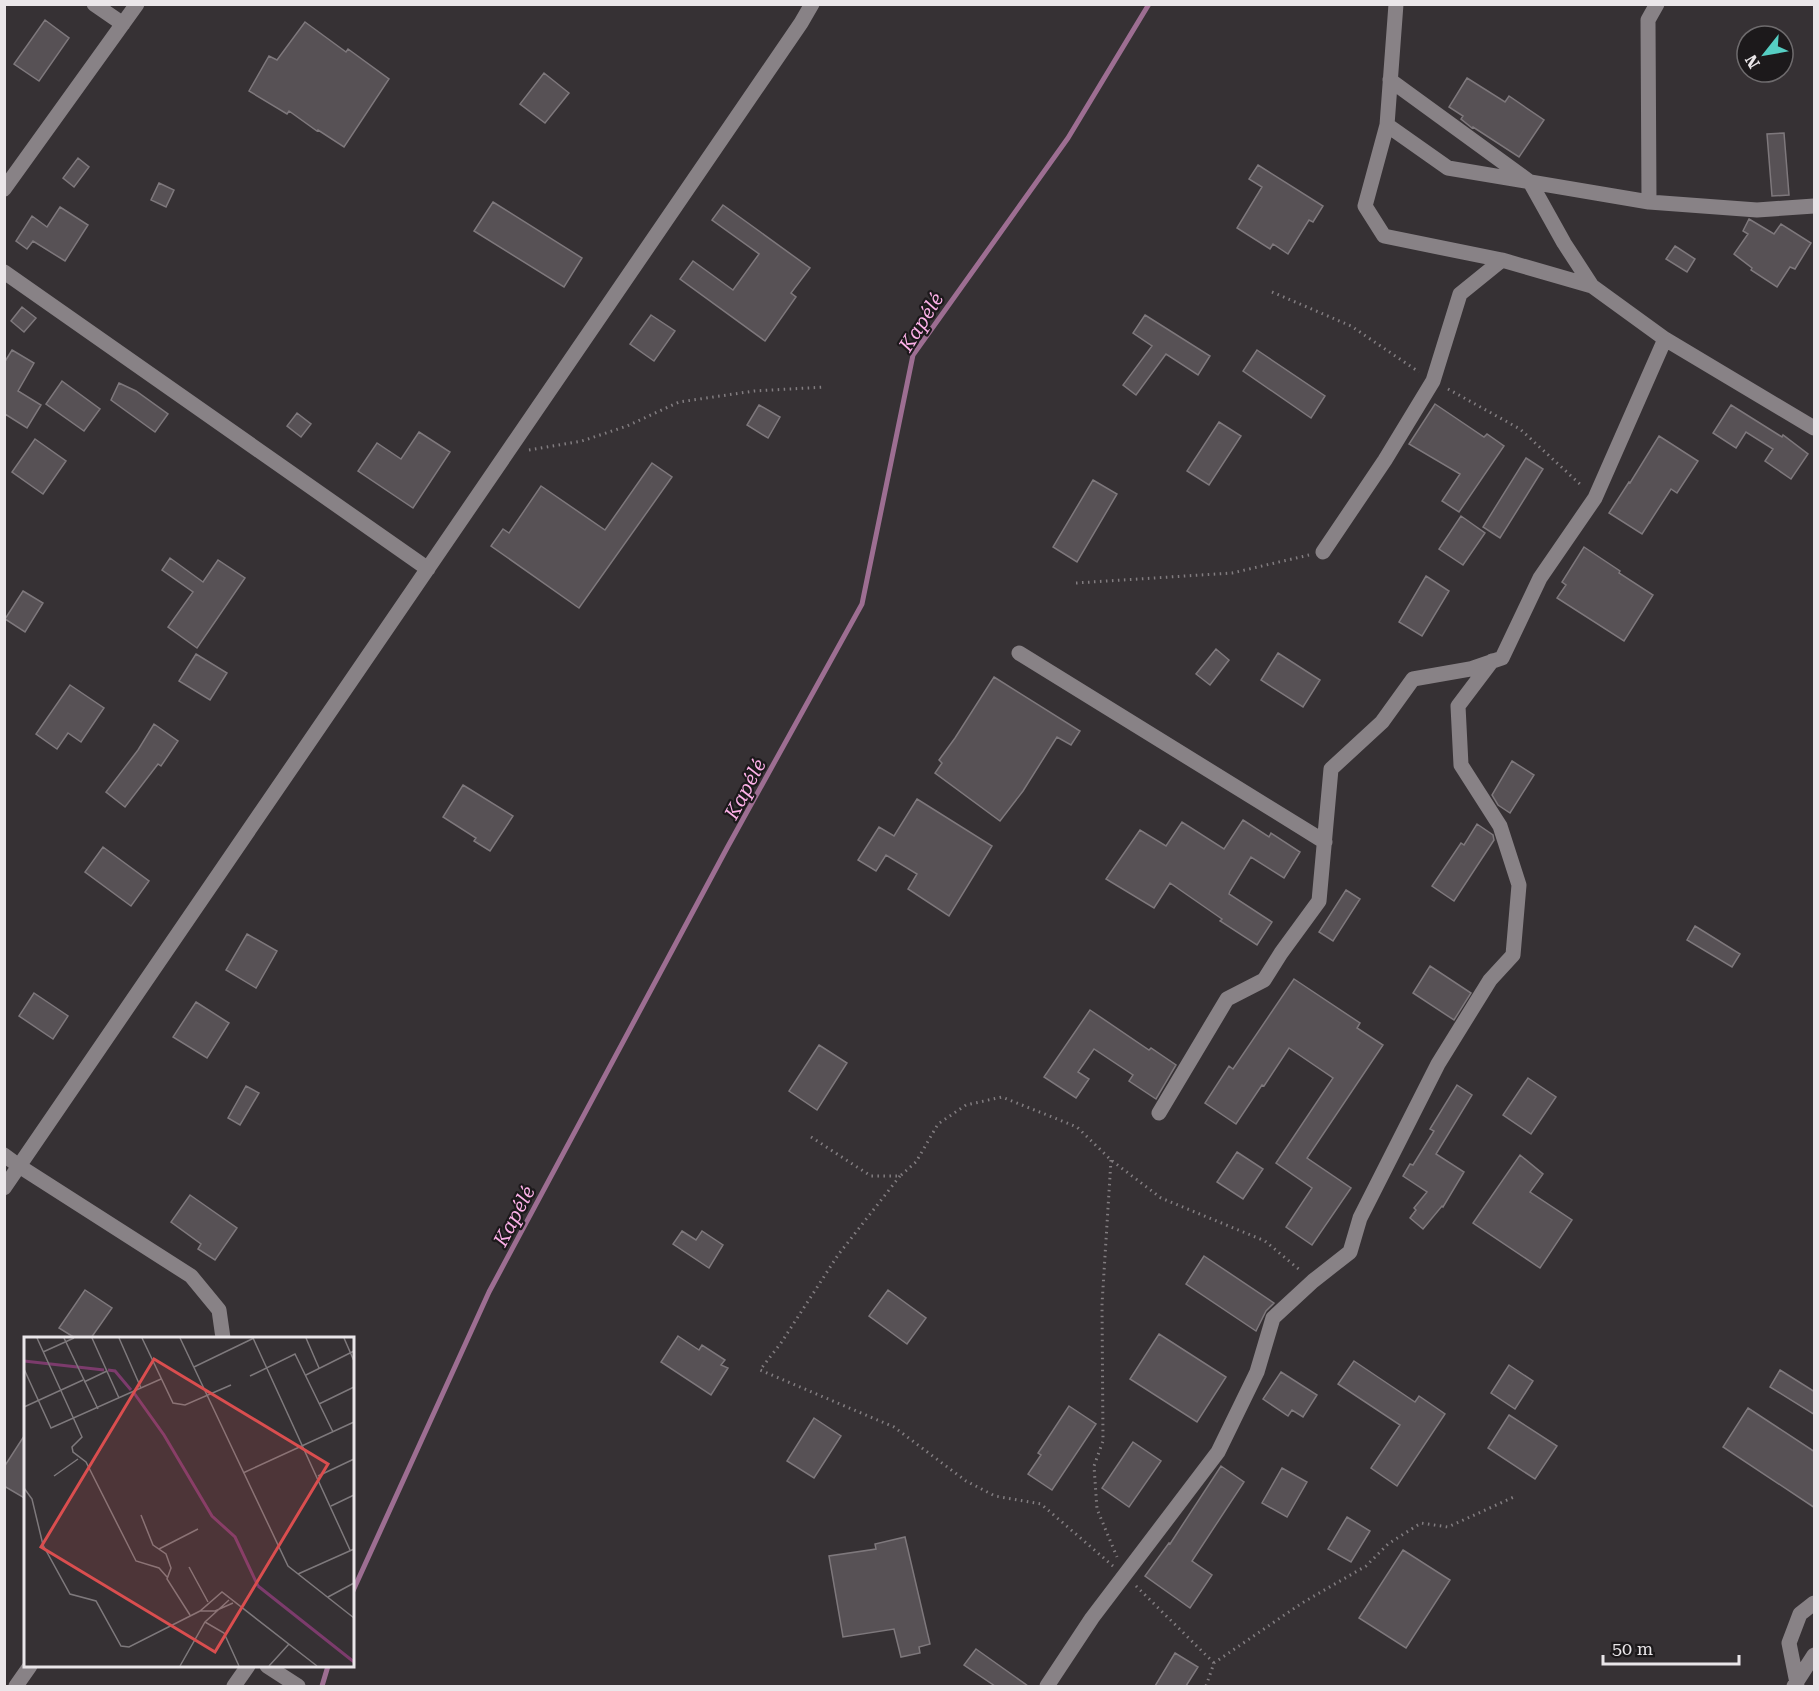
<svg xmlns="http://www.w3.org/2000/svg" width="1819" height="1691" font-family="'Roboto Serif',serif">
<style>
.lines{fill:none;stroke-linecap:round;stroke-linejoin:round}
.stream{stroke:#9d6e92;stroke-width:5}
.building{fill:#575155;stroke:#7e787c;stroke-width:1.5}
.path{stroke:#827d80;stroke-width:3;stroke-dasharray:1.5 4.5;stroke-linecap:butt}
.street{stroke:#888286;stroke-width:15}
.labels{text-anchor:middle;dominant-baseline:central;stroke-width:4.5;stroke-linejoin:round;paint-order:stroke}
.water-label{font-size:20px;font-style:italic;fill:#fdb1e8;stroke:#1c191b}
.inset-river{fill:none;stroke:#7c3b6c;stroke-width:3}
.inset-road{fill:none;stroke:#7e797c;stroke-width:1.5}
.view{fill:#da4e4f;fill-opacity:0.15;stroke:#da4e4f;stroke-width:3}
.inset-edge{fill:none;stroke:#eae6e9;stroke-width:3}
</style>
<rect width="100%" height="100%" fill="#363134"/>
<g class="lines">
<path class="stream" d="M352,1593l137,-301 238,-444 135,-244 51,-249 155,-217 81,-134
M322,1686l6,-20"/>
</g>
<path class="building" d="M45,20l24,18 -30,43 -25,-17z
M305,22l41,30 2,-3 41,30 -45,68 -26,-17 -1,1 -28,-20 -2,3 -38,-23 20,-35 8,4z
M544,73l25,20 -24,30 -25,-19z
M1467,78l38,24 4,-6 35,24 -25,37 -46,-30 -1,1 -11,-9 2,-3 -14,-9z
M1784,133l5,62 -17,1 -5,-62z
M78,158l11,9 -15,20 -11,-9z
M1258,165l65,41 -10,16 -4,-2 -21,34 -15,-10 -3,5 -33,-21 25,-41 -13,-8z
M159,183l15,7 -8,17 -15,-7z
M493,202l89,56 -18,29 -90,-56z
M723,205l87,63 -19,25 5,4 -31,44 -85,-62 13,-18 40,29 26,-36 -47,-34z
M60,207l28,18 -23,36 -32,-20 -6,8 -11,-8 16,-25 15,11z
M1749,219l25,15 7,-10 30,19 -16,26 -5,-2 -13,20 -26,-17 1,-2 -18,-14 14,-20 -5,-3z
M1675,246l20,13 -8,13 -21,-13z
M22,307l14,11 -12,14 -13,-11z
M651,315l24,16 -21,30 -24,-17z
M1145,315l65,41 -12,19 -32,-21 -30,41 -13,-10 29,-39 -19,-13z
M12,350l22,13 -16,28 23,14 -14,23 -22,-14 -1,1v-52z
M1257,350l68,46 -14,22 -68,-47z
M62,381l38,28 -16,22 -38,-27z
M119,383l17,8 32,23 -13,18 -44,-32z
M1435,404l49,33 3,-3 17,12 -45,66 -17,-11 18,-27 -51,-30z
M759,405l21,12 -12,21 -21,-13z
M1731,405l51,32 1,-2 25,19 -17,25 -26,-18 8,-12 -27,-17 -10,16 -23,-15z
M297,413l14,11 -10,13 -14,-11z
M1219,422l22,14 -32,49 -22,-14z
M419,432l31,20 -37,56 -55,-37 19,-28 24,16z
M1659,436l39,25 -21,32 -6,-4 -29,45 -33,-21 20,-31 1,1z
M35,439l31,22 -23,33 -31,-22z
M1526,458l17,11 -43,69 -17,-11z
M652,463l20,14 -93,131 -88,-62 12,-17 6,4 32,-47 64,44z
M1093,480l24,14 -40,68 -24,-15z
M1461,516l24,17 -22,32 -24,-16z
M1584,547l36,24 -1,2 34,22 -29,46 -67,-43 9,-13 -4,-3z
M170,558l33,24 15,-22 27,18 -48,70 -29,-21 25,-35 -31,-22z
M1426,576l23,15 -27,45 -23,-14z
M23,591l20,12 -18,29 -20,-13z
M1216,649l13,11 -19,25 -14,-11z
M1278,653l42,27 -17,27 -42,-27z
M196,654l31,19 -17,27 -31,-19z
M994,677l86,54 -9,14 -14,-8 -34,54 -23,30 -65,-48 7,-10 -3,-3 16,-22z
M70,685l34,23 -23,34 -13,-9 -11,16 -21,-15z
M154,724l24,17 -17,25 -3,-2 -33,43 -19,-15 32,-42z
M1512,761l22,14 -24,38 -12,-8 -6,-10z
M463,785l50,31 -23,35 -16,-10 2,-3 -33,-21z
M917,799l75,47 -43,70 -41,-27 9,-15 -31,-19 -10,16 -18,-11 21,-33 15,9z
M1243,820l26,17 2,-4 29,19 -16,26 -33,-21 -21,34 -1,3 43,28 -15,23 -37,-24 2,-2 -52,-36 -16,25 -48,-29 34,-49 26,16 16,-24 42,27z
M1477,824l16,11 1,5 -40,61 -22,-15 29,-43 3,2z
M103,847l46,34 -18,25 -46,-34z
M1346,890l14,9 -27,42 -14,-9z
M1695,926l45,28 -8,13 -45,-27z
M247,934l30,17 -21,37 -30,-18z
M1430,966l41,27 -17,27 -41,-27z
M1294,979l66,44 -3,5 26,17 -76,113 44,30 -39,57 -26,-18 26,-39 -36,-25 57,-85 -44,-30 -25,38 -2,-1 -26,39 -31,-21 24,-37 4,3z
M34,993l34,23 -15,23 -34,-23z
M196,1002l33,21 -22,35 -34,-21z
M1090,1010l59,40 2,-2 25,17 -20,34 -27,-18 4,-6 -39,-26 -16,23 11,7 -13,19 -32,-21z
M819,1045l28,18 -30,47 -28,-19z
M1528,1078l28,19 -25,37 -28,-19z
M1457,1085l15,10 -36,59 28,18 -21,35 -1,-1 -19,23 -13,-11 6,-8 -2,-2 13,-16 -24,-16 7,-12 3,1 21,-34 -4,-2z
M246,1086l13,7 -19,32 -12,-7z
M1237,1152l26,17 -20,30 -26,-17z
M1520,1155l23,19 -13,18 42,28 -32,48 -67,-45z
M190,1195l47,33 -22,32 -17,-11 3,-5 -30,-22z
M682,1231l14,9 6,-9 21,14 -14,23 -36,-24z
M1204,1256l70,47 -8,8 -10,20 -70,-47z
M85,1290l27,18 -21,30h-16l-16,-10z
M888,1290l38,28 -19,26 -38,-28z
M1159,1334l67,43 -29,45 -67,-43z
M678,1336l21,14 3,-5 23,15 -4,5 7,3 -17,27 -50,-33z
M1354,1361l61,41 4,-6 26,18 -48,72 -26,-18 29,-43 -62,-41z
M1509,1365l24,16 -18,28 -24,-16z
M1780,1370l35,22v23l-45,-28z
M1281,1372l36,23 -14,22 -11,-7 -4,6 -25,-17z
M1069,1406l27,18 -44,66 -24,-16 13,-19 -3,-2z
M1748,1408l67,44v56l-92,-61z
M1509,1415l48,31 -22,33 -47,-31z
M814,1418l27,18 -27,42 -27,-17z
M26,1433v66l-22,-13v-19z
M1133,1442l28,19 -32,46 -27,-19z
M1221,1466l23,16 -52,79 20,14 -22,33 -45,-32 24,-33 1,1z
M1282,1468l25,14 -20,35 -25,-14z
M1347,1517l23,14 -19,31 -23,-13z
M905,1537l25,107 -11,3 1,6 -19,4 -7,-28 -51,8 -14,-81 47,-7 -1,-5z
M1403,1550l47,30 -44,68 -47,-30z
M976,1649l52,37h-33l-31,-21z
M1175,1653l23,14 -12,19h-31z"/>
<g class="lines">
<path class="path" d="M1272,292l79,34 68,46
M1448,389l72,40 62,57
M529,450l53,-9 45,-15 52,-24 75,-11 71,-4
M1076,583l156,-10 77,-18
M811,1137l60,39h29l16,-14 22,-38 28,-19 36,-8 75,30 34,33 50,38 104,43 36,30
M1111,1160l-9,144 1,137 -9,25 3,43 20,48
M900,1176l-62,79 -57,88 -21,27 134,57 72,54 29,15 46,8 72,62
M1136,1586l78,77
M1206,1686l8,-23 88,-60 64,-37 22,-22 33,-21 27,4 68,-31"/>
<path class="street" d="M94,4l29,20
M1396,4l-9,121 -22,81 19,30 118,24 90,26 73,53 149,89
M1390,80l140,102 34,61 28,43
M1387,125l61,43 201,34 108,8 57,-4
M4,189l133,-185
M1649,202l-1,-182 9,-16
M4,272l424,297
M1323,552l62,-92 48,-79 27,-87 42,-34
M1019,653l306,189
M1159,1113l68,-114 37,-19 17,-27 38,-52 12,-132 51,-47 31,-43 57,-10 32,-11 38,-80 55,-80 70,-159
M4,1155l15,11 172,110 28,34 4,28
M4,1188l797,-1165 11,-19
M267,1666l31,20
M1797,1683l-8,-40 11,-29 14,-11
M16,1686l14,-20
M234,1686l14,-20
M1047,1686l45,-68 126,-166 39,-80 16,-54 40,-37 37,-29 10,-34 78,-154 52,-84 23,-25 6,-70 -19,-59 -39,-61 -3,-59 34,-45
M1794,1686l20,-31"/>
</g>
<g class="labels">
<g class="water-label">
<text transform="translate(921 322) rotate(-58)">Kapélé</text>
<text transform="translate(745 789) rotate(-62)">Kapélé</text>
<text transform="translate(514 1216) rotate(-62)">Kapélé</text>
</g>
</g>
<g transform="translate(24 1337)">
<rect width="330" height="330" fill="#363134"/>
<path class="inset-river" d="M0,24l80,9M84,33l7,1 16,19M110,56l30,42 48,81 23,21 23,49M234,249l96,76"/>
<path class="inset-road" d="M13,1l45,99 -10,10 1,5 13,10 50,99 23,7 8,9M40,1l34,71M68,1l27,60M95,1l22,50M118,1l31,65 12,2 46,-20M156,1l108,228 66,52M229,1l97,212M282,1l13,30M320,1l10,23M19,15l31,-14M170,30l60,-29M0,32l27,59 110,-49M282,38l48,-24M226,39l45,-22 38,78M60,45l23,-11M295,67l35,-17M0,70l59,-27M219,136l111,-51M30,139l24,-17M294,139l36,-17M0,151l8,11 11,46 27,49 26,7 25,45 8,1 71,-36 22,-19 95,74M307,169l23,-11M117,178l12,30 13,9 5,14 -4,11 23,36M135,212l39,-20M165,230l19,35M274,237l56,-25M304,260l26,-14M176,274h15l18,-8M181,285l19,11 15,33M156,329l25,-44 24,-22M245,329l20,-22"/>
<path class="view" d="M130,22l174,105 -113,188 -174,-105z"/>
<rect width="330" height="330" class="inset-edge"/>
</g>
<rect width="1819" height="1691" fill="none" stroke="#eae6e9" stroke-width="12"/>
<g transform="translate(1765 54) rotate(239)"><circle r="28" fill="#1c191b" stroke="#6e6b6d" stroke-width="1.5"/>
<path d="M0-4.5L10 22L0 15L-10 22Z" fill="#56cec3"/>
<text y="-9" font-size="16" font-weight="bold" text-anchor="middle" fill="#eae6e9">N</text>
</g>
<path d="M1603 1655v9h136v-9" fill="none" stroke="#eae6e9" stroke-width="3"/>
<text x="1612" y="1655" font-size="18" fill="#eae6e9" stroke="#1c191b" stroke-width="4.5" paint-order="stroke">50 m</text>
</svg>
